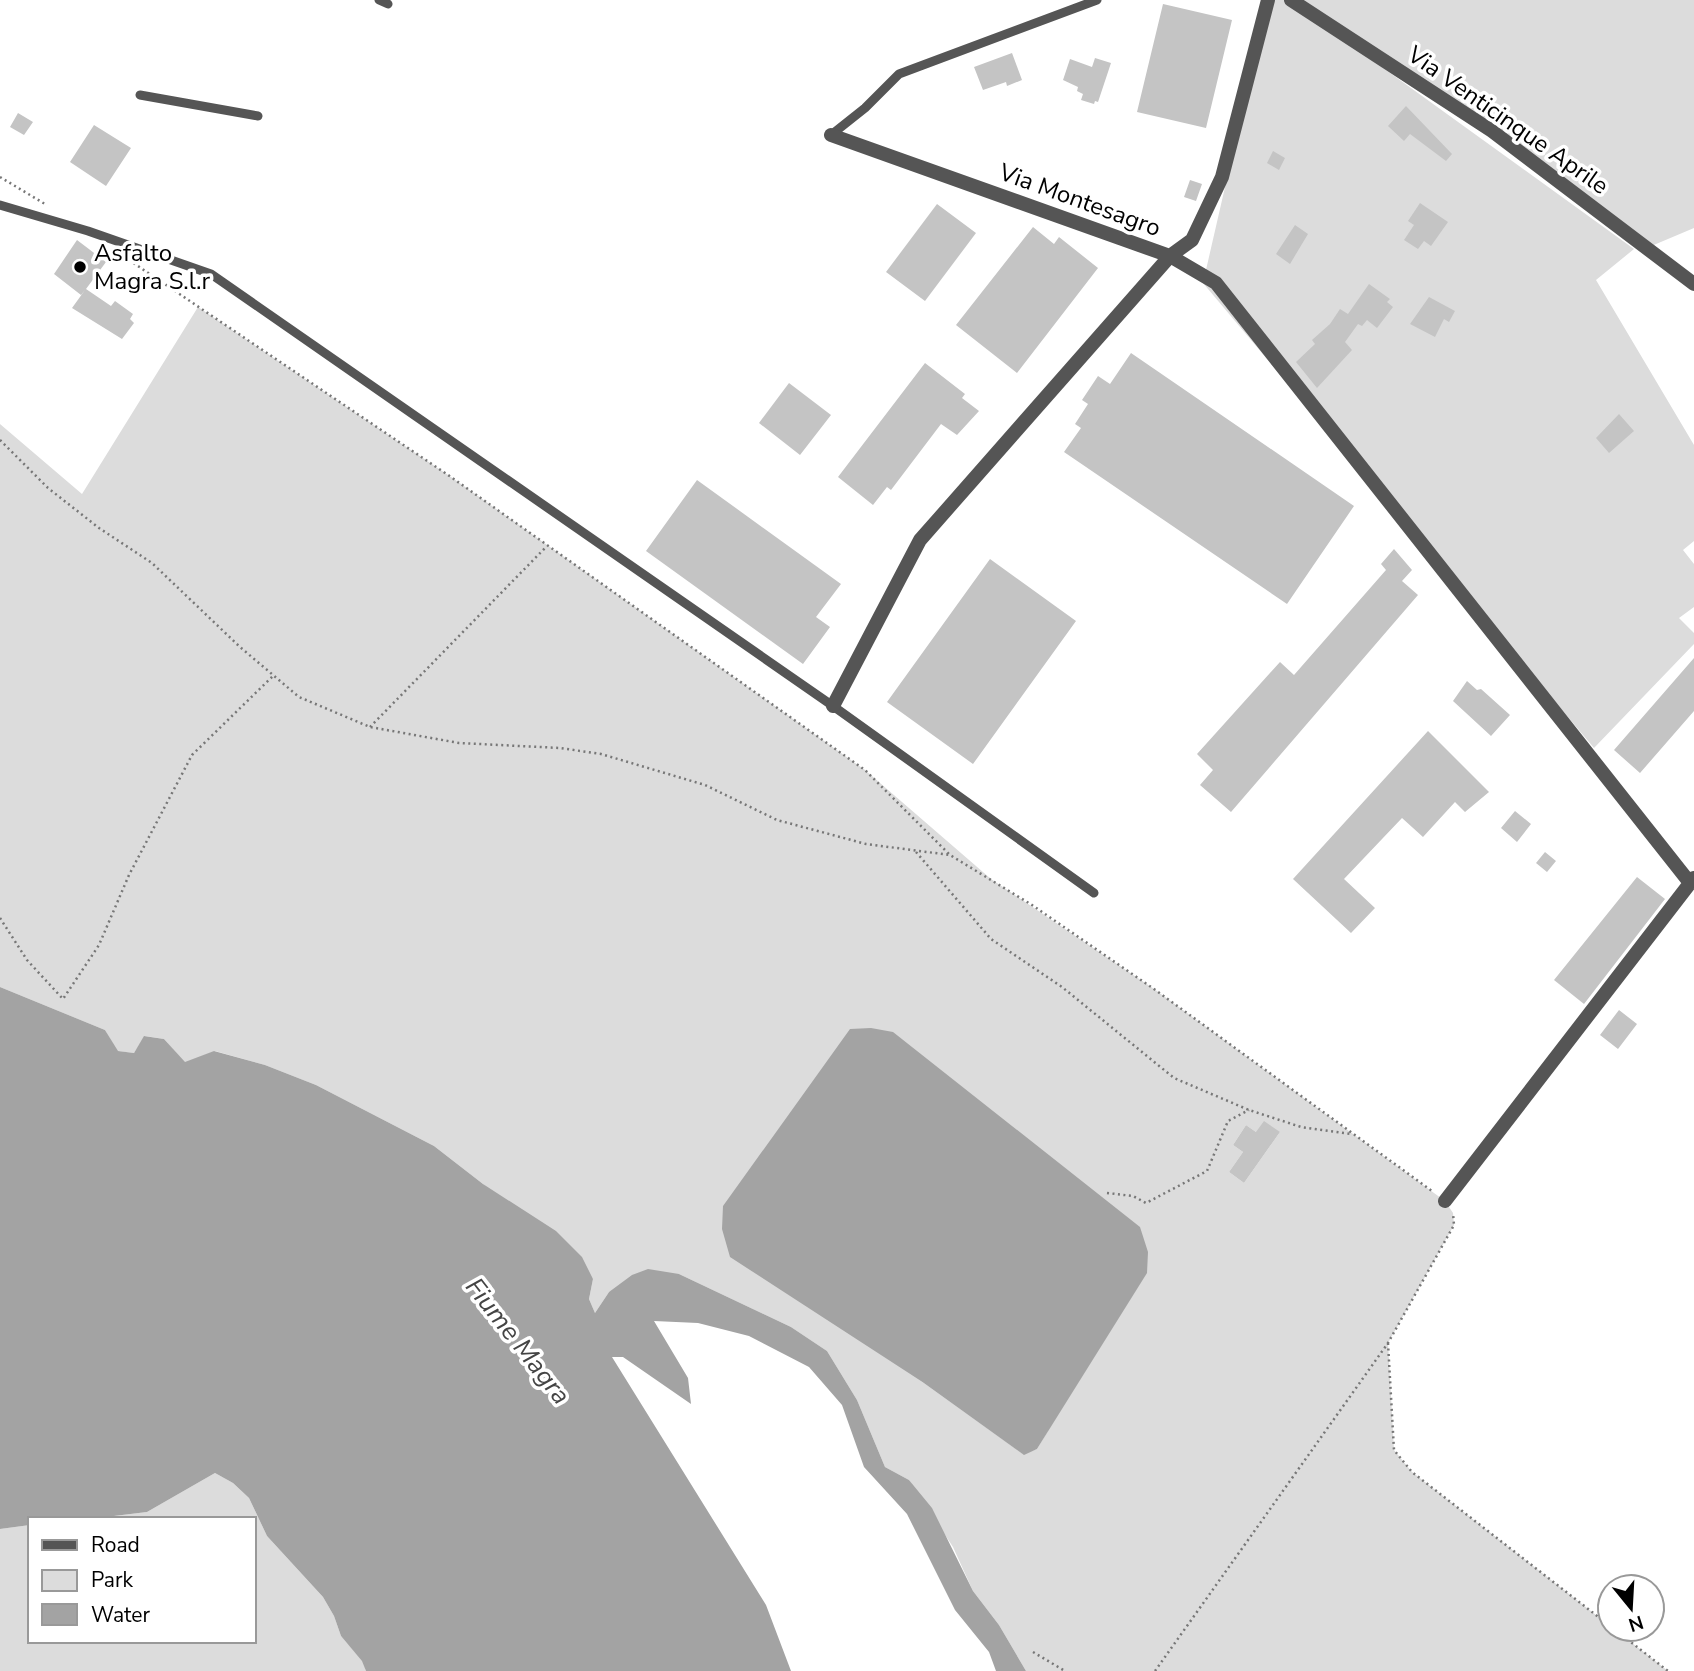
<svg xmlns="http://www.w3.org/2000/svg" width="1694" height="1671" font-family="'Nunito Sans',sans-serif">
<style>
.green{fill:#dcdcdc;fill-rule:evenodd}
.water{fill:#a3a3a3}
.building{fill:#c4c4c4}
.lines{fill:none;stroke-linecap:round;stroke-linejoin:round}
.path{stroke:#777;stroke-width:2.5;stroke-dasharray:2 3.5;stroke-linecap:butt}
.service{stroke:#555;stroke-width:9}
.minor{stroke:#555;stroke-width:14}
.poi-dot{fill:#000;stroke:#fff;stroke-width:2.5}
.labels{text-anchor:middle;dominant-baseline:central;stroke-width:7;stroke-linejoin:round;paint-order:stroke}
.street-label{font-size:24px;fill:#000;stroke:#fff}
.poi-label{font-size:24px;fill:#000;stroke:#fff;text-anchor:start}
.water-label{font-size:26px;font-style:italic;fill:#444;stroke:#fff}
</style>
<rect width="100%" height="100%" fill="#fff"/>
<path class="green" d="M1268,0h21l345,249 -38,31 98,165v96l-11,9 11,14v43l-15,11 15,15v11l-100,104 -391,-465z
M1302,0h392v228l-45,19z
M198,307l253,170 414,293 126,109 163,110 291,212 8,12 1,12 -66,118 6,107 18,22 256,199h-642l-27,-46 -26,-34 -20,-44 -44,-67 -24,-13 -28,-67 -30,-49 -36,-24 -112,-53 -70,18 -14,21 -6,-14 4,-20 -110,-95 -49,-38 -118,-61 -51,-20 -50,-14 -30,12 -21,-24 -19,-3 -11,17 -17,-2 -12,-21 -105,-43v-563l82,70zM1246,1125l10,7h24l-36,51 -15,-11 14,-20 -10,-7zM921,1381l127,50 -11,18 -14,5z
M215,1473l18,10 16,15 18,38 56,61 11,19 7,20 22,25 3,10h-366v-142l30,-4v116h224v-122h-165l58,-7z"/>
<path class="water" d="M0,987l105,43 13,21 16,2 10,-17 20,3 21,23 29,-11 51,14 51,20 118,61 49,38 73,47 26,26 11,22 -4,20 6,14 14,-21 23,-17 16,-6 31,5 112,53 36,24 30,49 28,67 24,13 23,28 41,83 26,34 27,46h-30l-7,-19 -34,-42 -48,-96 -43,-47 -22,-62 -33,-38 -60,-31 -51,-13 -44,-2 34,57 3,26 -68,-47h-11l154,248 25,66h-425l-4,-10 -21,-25 -7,-20 -11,-19 -56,-61 -18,-38 -16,-15 -18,-10 -68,39 -58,7h-59v6l-30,4z
M871,1028l22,4 247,195 8,25 -1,21 -110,176 -13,6 -103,-74 -191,-124 -8,-28 1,-23 127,-177z"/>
<path class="building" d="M1163,4l69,16 -26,108 -69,-16z
M1012,53l10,27 -15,6 -1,-4 -23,8 -9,-23z
M1095,58l16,5 -13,39 -3,-1 -1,3 -13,-4 2,-6 -6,-3 1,-4 -15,-7 7,-21 22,8z
M1406,106l46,48 -6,7 -36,-27 -6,7 -16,-15z
M18,113l15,9 -9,13 -14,-8z
M94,125l37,23 -25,38 -36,-24z
M1273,151l12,7 -6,12 -12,-7z
M1190,180l12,4 -6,17 -12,-4z
M1420,203l28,19 -17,24 -7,-5 -6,8 -14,-9 10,-15 -6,-4z
M937,204l39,29 -51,68 -39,-29z
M1295,225l13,9 -18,30 -14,-10z
M1033,227l21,17 5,-7 39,31 -81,105 -61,-48z
M77,240l29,22 -20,27 25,17 4,-5 18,13 -3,5 4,4 -12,16 -50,-31 13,-18 -4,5 -27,-21z
M1369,284l21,15 -3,3 6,5 -16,21 -10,-8 -5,6 -4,-2 -13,18 7,8 -35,38 -21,-26 19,-18 -3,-4 18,-16 10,-15 8,5z
M1429,297l26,14 -6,11 -5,-3 -9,18 -25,-13z
M1131,353l223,153 -67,98 -223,-152 17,-24 -6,-4 13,-20 -6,-4 16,-24 12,8z
M925,363l40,31 -3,4 17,13 -22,24 -16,-11 -50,66 -4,-3 -14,18 -35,-28z
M789,383l42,32 -31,40 -41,-32z
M1619,414l15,17 -25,22 -13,-15z
M697,480l144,104 -25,33 14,10 -27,37 -157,-113z
M1394,549l18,21 -10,11 16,14 -187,217 -31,-27 13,-15 -16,-16 83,-92 14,13 92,-105 -5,-6z
M990,559l86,62 -103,143 -86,-62z
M1694,658v53l-54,62 -26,-23z
M1467,681l10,9 4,-1 29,26 -19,21 -38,-35z
M1428,731l61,61 -24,20 -10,-10 -32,35 -21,-19 -58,61 31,29 -24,25 -58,-54z
M1515,811l16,13 -14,18 -16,-14z
M1545,852l11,9 -9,11 -11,-9z
M1637,877l28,22 -81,105 -30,-24z
M1619,1010l18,14 -19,25 -18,-14z
M1264,1121l16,11 -36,51 -15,-11 14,-20 -10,-7 13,-20 10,7z"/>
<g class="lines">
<path class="path" d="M0,177l45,27
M129,260l322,217 414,293 85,85 82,50 122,84 278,202
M0,440l48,48 51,40 53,35 88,84 59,50 71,30 89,16 101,5 41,6 104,31 72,35 89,24 84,11
M370,727l176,-180
M916,852l75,87 71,48 112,91 75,32 52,17 50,7
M0,918l27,42 36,39 36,-54 30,-70 63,-120 82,-80
M1107,1193l26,3 13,7 61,-32 21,-50 21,-11
M1388,1343l6,107 18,22 198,154
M1614,1629l54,42
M1033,1652l32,19
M1155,1671l233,-328 66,-118 -1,-12"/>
<path class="service" d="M379,0l9,4
M140,95l118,21
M831,135l34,-27 34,-34 198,-74
M0,205l88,26 123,43 622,432 261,187"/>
<path class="minor" d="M1291,0l201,131 202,153
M831,135l339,121 22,-16 30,-63 46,-177
M833,706l87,-166 250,-284 46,27 474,600
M1445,1201l249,-323"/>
</g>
<circle class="poi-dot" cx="80" cy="267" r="7"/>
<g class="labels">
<g class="street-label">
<text transform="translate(1508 120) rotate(35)">Via Venticinque Aprile</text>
<text transform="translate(1080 200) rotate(20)">Via Montesagro</text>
</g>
<g class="poi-label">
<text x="94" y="253">Asfalto<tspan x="94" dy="28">Magra S.l.r</tspan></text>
</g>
<g class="water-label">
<text transform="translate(518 1341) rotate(52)">Fiume Magra</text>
</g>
</g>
<rect x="28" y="1517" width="228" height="126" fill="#ffffff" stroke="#999999" stroke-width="2"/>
<rect x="42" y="1540" width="35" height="10" fill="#555555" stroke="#999999" stroke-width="2"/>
<text x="91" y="1552" font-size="21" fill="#000000">Road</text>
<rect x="42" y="1570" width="35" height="21" fill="#dcdcdc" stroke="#999999" stroke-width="2"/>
<text x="91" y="1587" font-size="21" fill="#000000">Park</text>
<rect x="42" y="1604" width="35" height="21" fill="#a3a3a3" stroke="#999999" stroke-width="2"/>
<text x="91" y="1622" font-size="21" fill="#000000">Water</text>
<g transform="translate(1631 1608) rotate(162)"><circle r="33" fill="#ffffff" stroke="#999999" stroke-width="2"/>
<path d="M0-5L12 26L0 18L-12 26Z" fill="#000000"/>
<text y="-10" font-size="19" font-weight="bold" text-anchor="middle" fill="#000000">N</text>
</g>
</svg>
